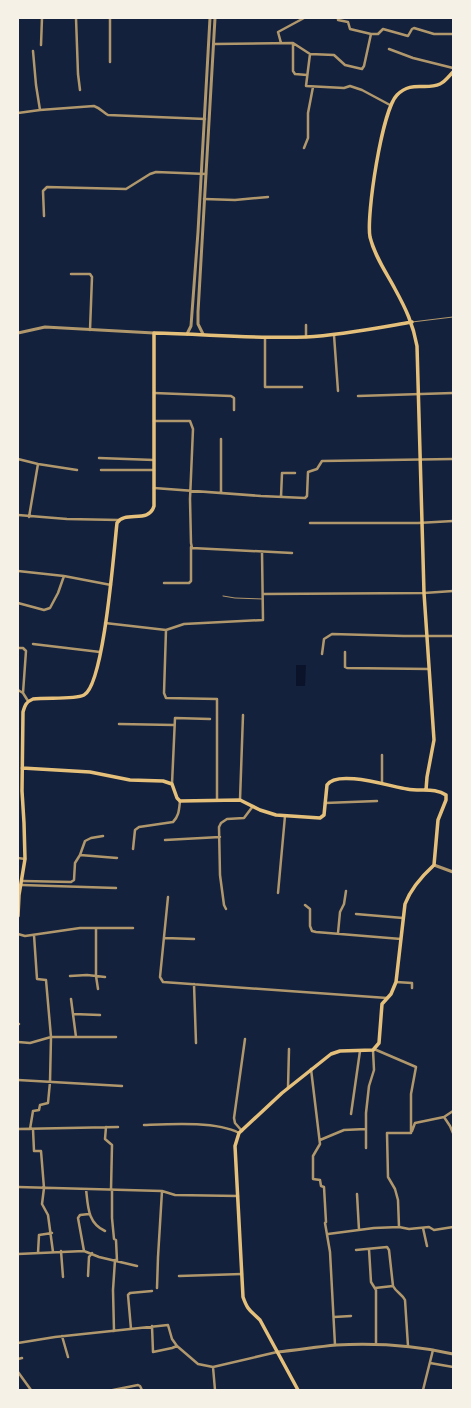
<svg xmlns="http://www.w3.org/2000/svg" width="471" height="1408" font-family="Overpass,sans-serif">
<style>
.water{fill:#0b132b}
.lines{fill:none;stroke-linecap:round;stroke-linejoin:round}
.service{stroke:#b1986c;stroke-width:1}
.minor{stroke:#b1986c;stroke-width:2.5}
.tertiary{stroke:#b1986c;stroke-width:3}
.secondary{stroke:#e5c07b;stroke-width:3.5}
</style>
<rect width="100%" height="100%" fill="#14213d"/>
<path class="water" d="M296,665h10l-1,21h-9z"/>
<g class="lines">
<path class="service" d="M412,322l41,-5
M223,596l12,2 28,1"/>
<path class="minor" d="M76,18l2,56 2,16
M338,18v2l10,2 2,7 21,5h7l5,-5 25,7 4,-7 2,-1 20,6h19
M281,43l-3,-11 26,-14
M214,44l79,-1 17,11 24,1 11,10 17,4 2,-3 7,-32
M293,44v27l2,3 12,1
M41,45l1,-27
M389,49l24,9 40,10
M33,51l3,34 4,25
M310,54l-4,32 38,2 6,-2 12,4 28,15
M110,62v-44
M18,113l22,-3 54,-4c6,2 9,6 14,9l97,4
M304,148l4,-10v-25l5,-26
M204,199l31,1 33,-3
M44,216l-1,-25 4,-4 79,2 24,-15 6,-2 50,2
M71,274h19l2,3 -2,53
M306,325v12
M334,335l4,56
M265,338v49h37
M154,393l77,3 3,2v12
M358,396l95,-3
M154,421h36l3,8 -3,70 1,44 1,5 100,5
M221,439v53
M99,458l55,2
M18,459l20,5 39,6
M101,470h53
M154,488l107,8 44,2 2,-2 1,-24 9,-3 5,-8 131,-2
M281,497l1,-24h13
M18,515l49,4 52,1
M29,517l9,-53
M310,523h108l35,-2
M18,571l46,5 47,9
M164,583h25l2,-2v-34
M263,594l161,-1 29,-2
M18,603l26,7 6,-2 8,-15 6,-17
M105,623l61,7 18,-6 79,-4 -1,-68
M166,630l-2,63 2,5 51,1v101
M33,644l67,8
M18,648h5l3,3 -3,42
M345,652v15l2,1 82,1
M322,654l2,-15 8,-5 72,2h49
M18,690l5,3 5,8
M119,724l55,1
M382,783v-28
M172,784l3,-66 35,1
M240,800l3,-85
M325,803l52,-2
M165,840l55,-3
M133,849l2,-19 4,-3 34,-5c6,-6 6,-12 7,-21
M80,855l37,3
M18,858l7,1
M23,881l48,1 3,-2 1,-17 5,-8 5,-14 6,-3 12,-2
M22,885l94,3
M278,893l7,-77
M168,897l-8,80 3,5 224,16
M305,905l5,4v17l2,5 4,1 85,7
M226,909l-2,-4 -4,-30 -1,-48 2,-4 6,-4 17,-1 9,-12
M356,914l47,4
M96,928v48l2,13
M338,933l2,-21 4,-8 2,-13
M18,934l7,2 55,-8h53
M165,938l29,1
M70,976l17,-1 18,2
M396,982l16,1v5
M194,984l2,59
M71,999l5,38
M73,1014l27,1
M18,1024h1
M18,1042l12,1 21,-6h65
M374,1049l42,18 -5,27v39
M311,1069l9,75 -7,12v23l7,1 1,6 3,1 2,35 -1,1 5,29 5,93
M18,1080l104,6
M288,1088l1,-39
M351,1114l9,-63
M444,1117l6,9 3,7
M144,1125c26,-1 72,-4 95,8
M106,1127l-1,12 7,6 -1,45
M18,1129l100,-2
M30,1129l3,-18 6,-1 1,-5 8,-2 2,-21 1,-45 -5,-57 -9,-1 -3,-44
M33,1129l1,22h7l3,37 -2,16 6,11 5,37
M242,1131l-7,-8 -1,-5 11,-79
M412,1131l3,-8 29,-6 9,-6
M320,1140l24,-10 22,-1
M366,1148v-35l3,-27 5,-16 -1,-20
M18,1187l144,4 13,4 63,1
M86,1189c2,16 1,34 19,42
M112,1190v28l2,21 2,1 1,21
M357,1194l2,36
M399,1227l-1,-27 -3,-11 -7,-12 -1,-44h24
M423,1228l4,18
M328,1234l46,-6 25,-1 10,2 20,-2 5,3 19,-3
M369,1249l2,33 5,8v54
M356,1250l31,-3 2,3 4,36 -18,2
M61,1251l2,26
M84,1251l-6,-33 2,-3 9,-1
M38,1253l1,-18 13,-2
M18,1254l66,-3 15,6 38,9
M88,1276l1,-19 3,-4
M179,1276l63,-2
M393,1286c3,6 9,8 12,14l3,46
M157,1288l1,-31 4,-66
M334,1317l17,-1
M152,1326l1,26 19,-4 5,-2
M131,1329l-3,-34 2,-2 22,-2
M114,1331l-1,-41 2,-30
M62,1336l6,21
M18,1343l37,-6 113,-12 4,14 5,7 21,18 15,3 64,-15
M18,1359l4,-1
M430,1363l23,4
M213,1367l2,23
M18,1372l13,18
M113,1390l25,-5 2,1 2,4
M423,1390l10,-40"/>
<path class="tertiary" d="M18,333l27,-6 109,6
M187,334l4,-8 7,-94 12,-214
M203,334l-5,-10v-12l17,-294
M434,865l19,7
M277,1352c20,-2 39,-5 59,-7 39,-2 78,0 117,9"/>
<path class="secondary" d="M22,768l68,4 40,8 33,1 9,3 5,14 3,3 60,-1 20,10 16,5 44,3 4,-3 3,-30c10,-16 65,2 80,4 13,3 28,-2 39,6v5l-8,20 -4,45c-12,11 -23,23 -29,39l-9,78 -5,12 -9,10 -3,39 -6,7 -33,1 -9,3 -49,39 -43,40 -4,13 8,151c5,14 7,13 17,23l38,70
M426,790l1,-13 7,-37 -10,-147 -7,-247c-4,-22 -11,-37 -22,-57 -9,-17 -20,-32 -25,-52 -4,-21 12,-127 27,-142 15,-15 28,-4 43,-11 5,-2 9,-8 13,-12
M18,916l1,-21 6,-36 -1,-36 -2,-32 1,-79c2,-7 3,-10 10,-13 13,-2 41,1 51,-4 20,-10 30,-146 33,-172 8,-13 32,1 37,-17v-173c51,1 102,6 152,4 36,-2 71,-9 106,-15"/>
</g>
<rect width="471" height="1408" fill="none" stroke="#f6f1e7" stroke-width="38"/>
</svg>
